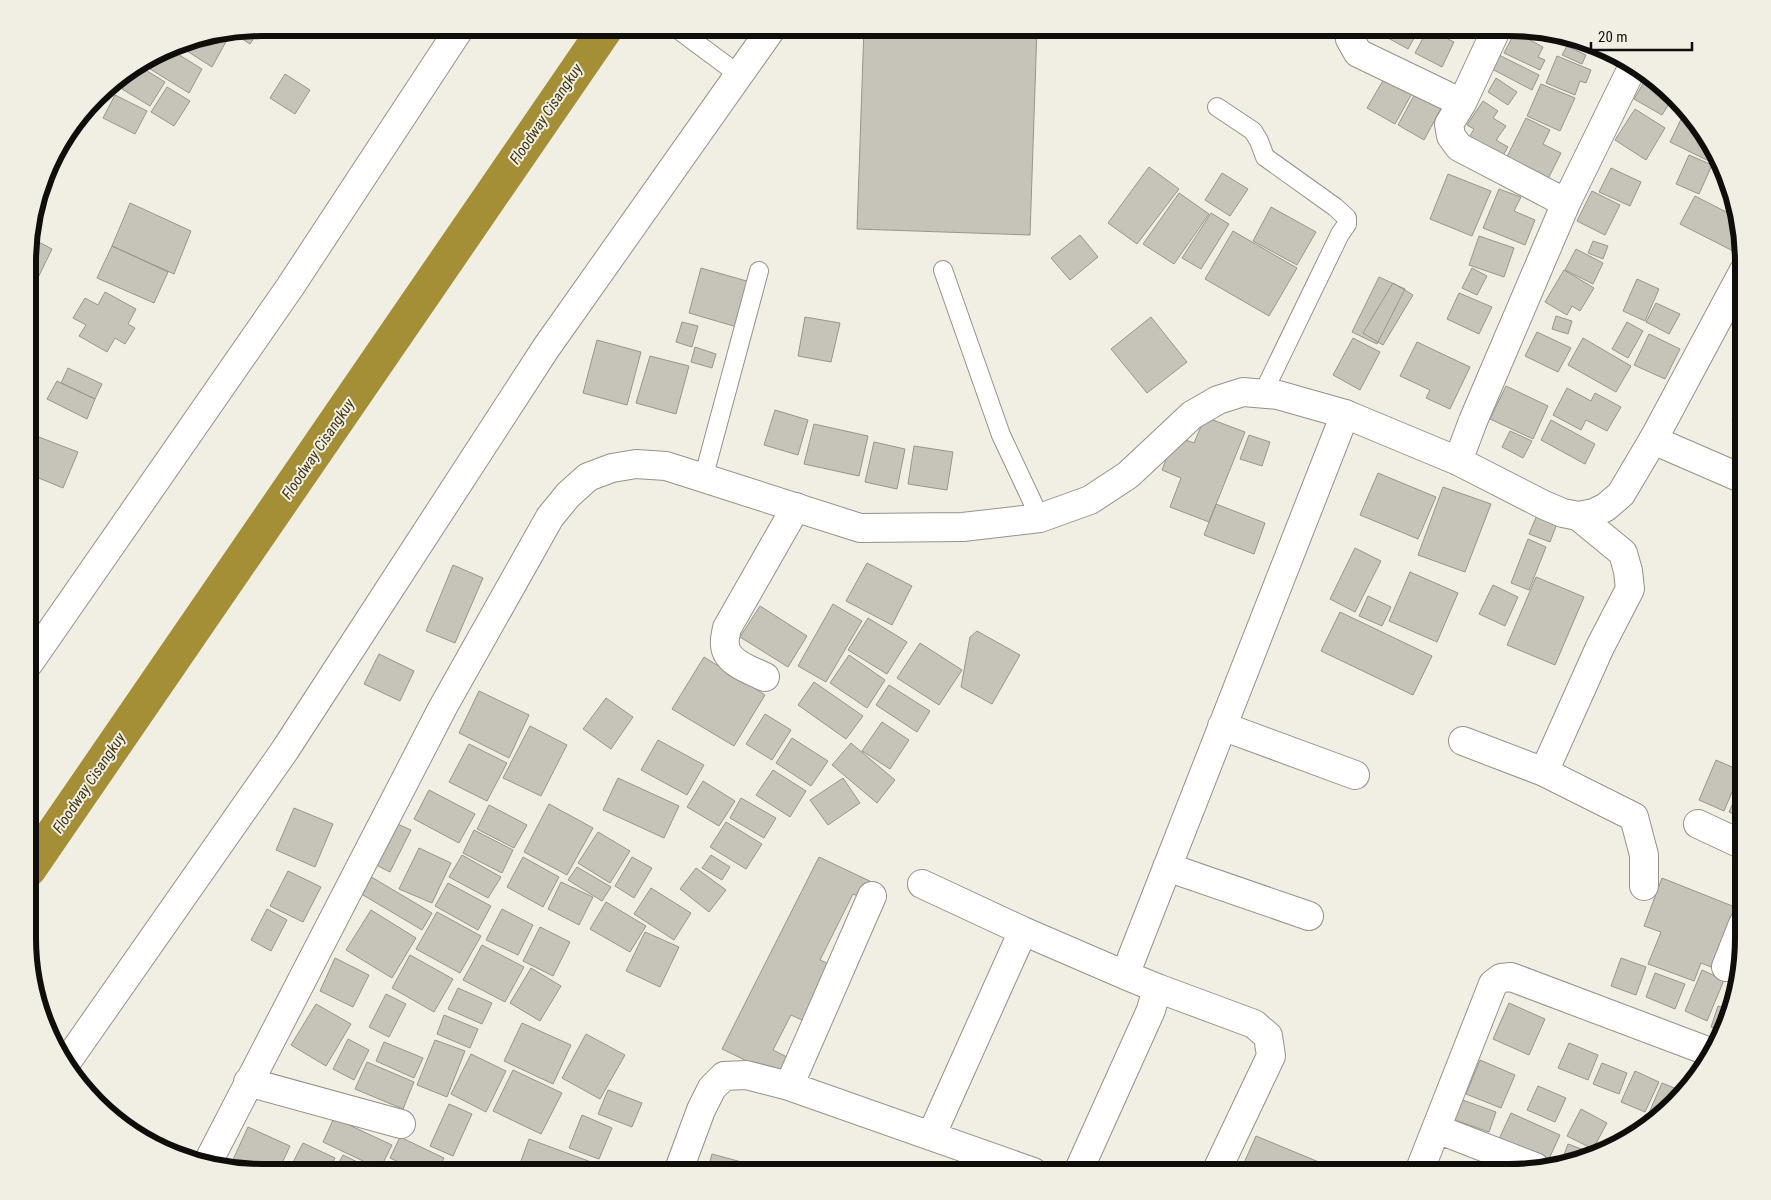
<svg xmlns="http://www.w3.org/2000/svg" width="1771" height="1200" font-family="'Roboto Condensed',sans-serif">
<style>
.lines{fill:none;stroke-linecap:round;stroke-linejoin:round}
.canal{stroke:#a58f36;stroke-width:35}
.building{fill:#c6c3b9;stroke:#98968c}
.service-casing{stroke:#959289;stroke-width:20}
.minor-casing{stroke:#959289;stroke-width:30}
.tertiary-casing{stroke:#959289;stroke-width:30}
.service{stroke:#fff;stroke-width:18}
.minor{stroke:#fff;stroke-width:28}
.tertiary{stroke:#fff;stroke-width:28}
.labels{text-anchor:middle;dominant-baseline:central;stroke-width:4;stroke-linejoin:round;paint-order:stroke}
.water-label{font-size:15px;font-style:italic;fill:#3d340e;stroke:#f1eee3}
.rim{fill:none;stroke:#0f0e0b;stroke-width:6}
</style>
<rect width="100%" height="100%" fill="#f1eee3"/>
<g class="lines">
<path class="canal" d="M29,869l577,-841"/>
</g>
<path class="building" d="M261,28l-11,16 -17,-11z
M864,28h173l-7,207 -173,-6z
M1316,28h16l-4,7z
M1370,28h50l-12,21z
M1517,28h7l26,5 -4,9z
M1428,29l26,13 -12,25 -27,-14z
M1515,32l28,15 -5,10 7,3 -5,10 -36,-17z
M223,35l5,3 -16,29 -36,-23z
M1566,36l19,4 9,5 -3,8 -27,-10z
M1567,46l19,9 -4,9 -20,-9z
M168,48l34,21 -13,24 -47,-29z
M1499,55l40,20 -7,15 -40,-21z
M1557,56l34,14 -5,13 -6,-2 -5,14 -29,-12z
M139,66l26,16 -15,24 -28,-17 13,-21z
M1388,72l27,16 -20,36 -28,-16z
M285,74l25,16 -15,24 -25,-16z
M1647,77l11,6 14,16 -10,16 -28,-16z
M1496,78l21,14 -9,13 -20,-13z
M1541,84l34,14 -15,33 -33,-15z
M167,87l23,14 -16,25 -23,-14z
M1418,88l26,15 -20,37 -26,-15z
M115,95l32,16 -12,23 -32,-16z
M1483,101l15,10 -5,7 13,8 -10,14 12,7 -9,15 -32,-21 7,-12 -7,-4z
M1635,109l30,19 -19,32 -31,-20z
M1684,113l28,32 3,9 -4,8 -41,-20z
M1526,118l24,12 -7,14 18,9 -15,30 -42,-20z
M1689,155l23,10 -13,29 -23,-10z
M1149,167l30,22 -42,55 -29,-21z
M1611,168l30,14 -11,24 -31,-14z
M1222,173l26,16 -18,27 -25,-16z
M1448,174l43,17 -19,45 -42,-17z
M1499,189l22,8 -7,14 21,9 -10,25 -42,-17z
M1592,191l28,14 -15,30 -28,-14z
M1179,193l30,21 -35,50 -31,-20z
M1695,196l39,20 6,21 -7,14 -53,-27z
M130,203l61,28 -17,43 -62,-28z
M1271,207l45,25 -19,33 -44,-24z
M1211,213l18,11 -28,45 -19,-11z
M1233,231l64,37 -28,48 -64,-37z
M1080,235l18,22 -28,23 -19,-22z
M1479,236l35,12 -10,29 -35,-12z
M29,237l23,12 -19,39 -4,-2z
M1593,241l15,5 -5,13 -15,-6z
M112,246l56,26 -14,31 -57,-25z
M1576,249l27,14 -10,21 -28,-14z
M701,268l49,14 -13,45 -48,-14z
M1472,268l15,8 -10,19 -15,-7z
M1564,270l30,18 -14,23 -8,-5 -5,9 -22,-13z
M1379,277l26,12 -28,55 -25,-12z
M1637,279l22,10 -14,32 -22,-10z
M1393,283l20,12 -30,50 -20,-12z
M105,292l31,17 -8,15 7,4 -10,16 -10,-6 -8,14 -28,-16 7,-11 -13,-7 12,-20 13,7z
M1459,293l33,14 -13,27 -32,-15z
M1656,303l24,11 -11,20 -23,-12z
M1556,316l16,5 -4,13 -16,-5z
M805,317l35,6 -9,39 -33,-6z
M1151,317l36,45 -40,31 -36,-44z
M682,322l16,4 -6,21 -16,-5z
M1627,322l16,9 -15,27 -16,-9z
M1537,332l34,16 -13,24 -33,-16z
M1649,334l31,15 -15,30 -31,-14z
M1353,338l27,14 -20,38 -27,-15z
M1583,338l48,28 -15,26 -48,-27z
M597,340l44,12 -14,53 -44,-12z
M1417,342l53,25 -20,42 -24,-11 4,-8 -30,-14z
M695,347l21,7 -4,14 -21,-6z
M650,356l39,10 -13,48 -40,-11z
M68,368l34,16 -7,15 -34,-16z
M57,381l38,18 -8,20 -40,-20z
M1506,386l42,20 -15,33 -43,-20z
M1567,388l24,13 4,-8 26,14 -14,24 -21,-11 -5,10 -28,-15z
M1743,399v27l-11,-5z
M775,410l33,10 -10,35 -34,-10z
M1205,417l40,15 -36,90 -39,-15 11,-29 -19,-8 13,-34 19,7z
M1551,420l44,24 -10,20 -44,-24z
M814,424l54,12 -9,40 -55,-12z
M1510,431l22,10 -9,17 -21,-11z
M31,434l47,18 -15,36 -34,-14v-36z
M1249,435l21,7 -8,24 -22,-7z
M874,442l31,7 -8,40 -32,-7z
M914,446l39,6 -6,38 -39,-6z
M1378,473l58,24 -18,42 -58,-24z
M1443,487l48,17 -26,68 -47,-17z
M1216,504l49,19 -11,31 -50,-19z
M1540,508l20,8 -10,26 -21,-8z
M1528,539l18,8 -17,43 -18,-7z
M1355,548l26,13 -26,51 -25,-13z
M867,563l45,23 -20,39 -46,-24z
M453,565l30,13 -28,65 -29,-12z
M1410,572l48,21 -21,49 -48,-21z
M1536,577l48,20 -29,68 -48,-20z
M1493,585l25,12 -13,29 -26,-12z
M1368,596l23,11 -9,19 -23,-10z
M833,604l29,17 -36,61 -28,-16z
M760,606l47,30 -19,31 -48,-30z
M1340,612l92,44 -19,39 -92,-44z
M868,618l39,24 -20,32 -39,-24z
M977,631l43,24 -28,49 -31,-17 9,-50z
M920,643l42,27 -23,35 -42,-27z
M379,654l35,17 -14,30 -36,-17z
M849,655l36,25 -18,28 -37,-25z
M704,657l61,38 -31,51 -62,-37z
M814,682l49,34 -17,23 -48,-34z
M889,685l41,26 -13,21 -41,-27z
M479,691l50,24 -20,43 -50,-25z
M606,698l27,19 -22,32 -28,-20z
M765,714l26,16 -19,30 -26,-16z
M882,722l27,18 -19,29 -28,-18z
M530,726l37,19 -26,51 -38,-18z
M792,738l36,23 -17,25 -35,-23z
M658,740l46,25 -17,30 -46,-25z
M851,743l44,37 -18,23 -45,-38z
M469,744l38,19 -20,38 -38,-19z
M1716,760l25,11 -17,40 -25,-11z
M773,770l33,21 -16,26 -34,-22z
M618,778l61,28 -15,32 -61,-28z
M843,778l17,25 -32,22 -18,-25z
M1743,780v38l-14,-6z
M703,781l32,20 -16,25 -32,-19z
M429,790l46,24 -16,29 -45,-24z
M741,798l35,20 -12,20 -34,-20z
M549,804l44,24 -26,47 -43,-23z
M489,805l38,20 -13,23 -37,-19z
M294,808l39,16 -18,43 -39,-17z
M393,822l18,8 -21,42 -18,-9z
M726,822l36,22 -16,25 -36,-22z
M474,830l39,20 -11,23 -39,-20z
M598,832l32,19 -20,32 -32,-20z
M419,848l32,15 -19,40 -33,-14z
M462,855l39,22 -13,21 -39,-21z
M711,855l19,12 -8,13 -20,-12z
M523,857l36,20 -16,30 -36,-20z
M632,857l20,11 -18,30 -19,-12z
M819,857l57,27 -8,17 -15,-7 -33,66 14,6 -28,56 -15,-7 -18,35 14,7 -9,19 -56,-27z
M577,867l34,20 -9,14 -34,-21z
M696,868l30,22 -17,22 -29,-23z
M288,871l33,16 -18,35 -33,-16z
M368,875l64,38 -10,17 -64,-38z
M1662,878l73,29 -24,60 -10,-4 -7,18 -46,-17 13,-32 -17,-6z
M561,882l32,15 -14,28 -31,-16z
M448,883l43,23 -13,24 -43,-24z
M651,888l40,25 -17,27 -40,-26z
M606,902l40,24 -16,26 -40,-23z
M267,909l20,11 -16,31 -20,-11z
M502,909l31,16 -15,30 -32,-15z
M371,910l45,28 -24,40 -46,-28z
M437,912l44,24 -21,37 -44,-24z
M540,927l30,15 -17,34 -30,-15z
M645,932l34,15 -19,40 -34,-16z
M482,945l42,22 -19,35 -42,-22z
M410,955l43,24 -19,33 -42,-24z
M335,958l34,17 -16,32 -33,-16z
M1621,958l25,9 -10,28 -25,-9z
M531,968l30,18 -21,35 -30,-18z
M1702,970l22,10 -17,41 -22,-10z
M1655,973l30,11 -10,25 -29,-12z
M458,988l34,15 -10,21 -34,-15z
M386,994l20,10 -17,33 -20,-10z
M1509,1003l36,16 -16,36 -36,-16z
M316,1004l35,20 -25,42 -35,-21z
M1718,1006l14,4 -10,21 -11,-4z
M444,1015l34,14 -8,19 -33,-14z
M522,1023l49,22 -18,39 -49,-23z
M586,1034l39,21 -25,44 -38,-21z
M348,1039l21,11 -15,30 -21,-11z
M435,1040l30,11 -18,46 -30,-12z
M384,1042l39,16 -9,20 -38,-17z
M1569,1043l29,12 -10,25 -30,-12z
M471,1054l35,17 -20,41 -35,-18z
M1480,1060l35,15 -14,33 -35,-14z
M367,1062l47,20 -11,27 -48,-20z
M1602,1063l25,10 -8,21 -26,-10z
M513,1070l49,23 -21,41 -48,-23z
M1635,1071l24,11 -14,30 -24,-10z
M1662,1083l20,8 -37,31z
M1538,1086l28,12 -11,24 -28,-12z
M608,1090l34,13 -10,24 -34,-13z
M1457,1098l39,14 -7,20 -40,-14z
M449,1104l23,10 -19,42 -23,-10z
M1581,1109l26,14 -14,26 -26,-13z
M1511,1113l49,22 -12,26 -49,-22z
M582,1115l30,13 -13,31 -30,-11z
M334,1118l58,27 -12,24 -57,-27z
M248,1127l42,19 -12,26h-29l-18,-8z
M1256,1136l87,36h-103z
M400,1137l44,21 -7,14h-17l-30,-14z
M529,1139l81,30 -1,3h-92z
M303,1143l32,15 -7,14h-40z
M1568,1144l24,9 -30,7z
M712,1154l48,13 -1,5h-52z
M343,1155l35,17h-44z
M393,1164l17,8h-21z"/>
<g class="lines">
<defs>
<path id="service" d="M676,28l62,46
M1217,107l36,24 6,10 6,16 70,50 12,11v6l-7,10 -77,159
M943,270l58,165 39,83
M703,479l56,-208"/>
<path id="minor" d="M1353,28l-3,11 8,14 104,50
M1497,28l-35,75 -13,21 2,12 8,11 107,56
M1653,440l90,39
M1458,461l15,-40 93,-218 67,-137
M29,663l261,-376 170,-259
M765,677c-14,-7 -39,-14 -40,-32 -1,-5 1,-12 2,-17l69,-121
M1222,726l133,49
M1463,741l81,31 56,-125 30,-58 -2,-18 -5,-18 -45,-37
M1544,772l90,45 10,38v31
M1698,824l45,21
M1167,867l142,49
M922,884l101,47 102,44
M1726,967l17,-43
M1157,988l97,36 14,12 3,20 -55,116
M66,1063l219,-313 261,-402 226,-320
M248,1082l153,42
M789,1086l83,-190
M1437,1129l98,38
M931,1136l92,-205
M678,1172l23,-62 11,-22 12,-12 22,-1 43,11 244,86
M1078,1172l73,-162 6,-22 -32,-13 220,-561
M1419,1172l74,-188 8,-6 10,-1 199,75"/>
<path id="tertiary" d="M207,1164l236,-457 107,-190 18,-22 20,-18 24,-9 24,-4 30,2 194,62 103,-1 77,-9 50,-18 38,-25 64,-60 26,-15 25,-8 35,3 67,19 113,47 86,44 19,8 15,3 16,-3 12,-6 15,-13 32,-54 90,-168"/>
</defs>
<use href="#service" class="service-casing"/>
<use href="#minor" class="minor-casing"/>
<use href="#tertiary" class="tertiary-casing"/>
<use href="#service" class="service"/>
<use href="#minor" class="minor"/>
<use href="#tertiary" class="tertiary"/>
</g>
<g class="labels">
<g class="water-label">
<text transform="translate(546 114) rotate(-56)">Floodway Cisangkuy</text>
<text transform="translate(318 449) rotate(-56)">Floodway Cisangkuy</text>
<text transform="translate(89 783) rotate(-56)">Floodway Cisangkuy</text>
</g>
</g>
<path d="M0 0H1771V1200H0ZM262 36H1509A226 226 0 0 1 1735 262V938A226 226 0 0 1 1509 1164H262A226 226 0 0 1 36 938V262A226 226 0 0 1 262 36Z" fill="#f1eee3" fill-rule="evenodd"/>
<path class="rim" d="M262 36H1509A226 226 0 0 1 1735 262V938A226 226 0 0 1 1509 1164H262A226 226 0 0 1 36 938V262A226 226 0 0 1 262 36Z"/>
<path d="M1591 42v8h101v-8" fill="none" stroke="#0f0e0b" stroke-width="2.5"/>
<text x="1598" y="42" font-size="15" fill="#0f0e0b" stroke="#f1eee3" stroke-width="4" paint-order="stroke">20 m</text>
</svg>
